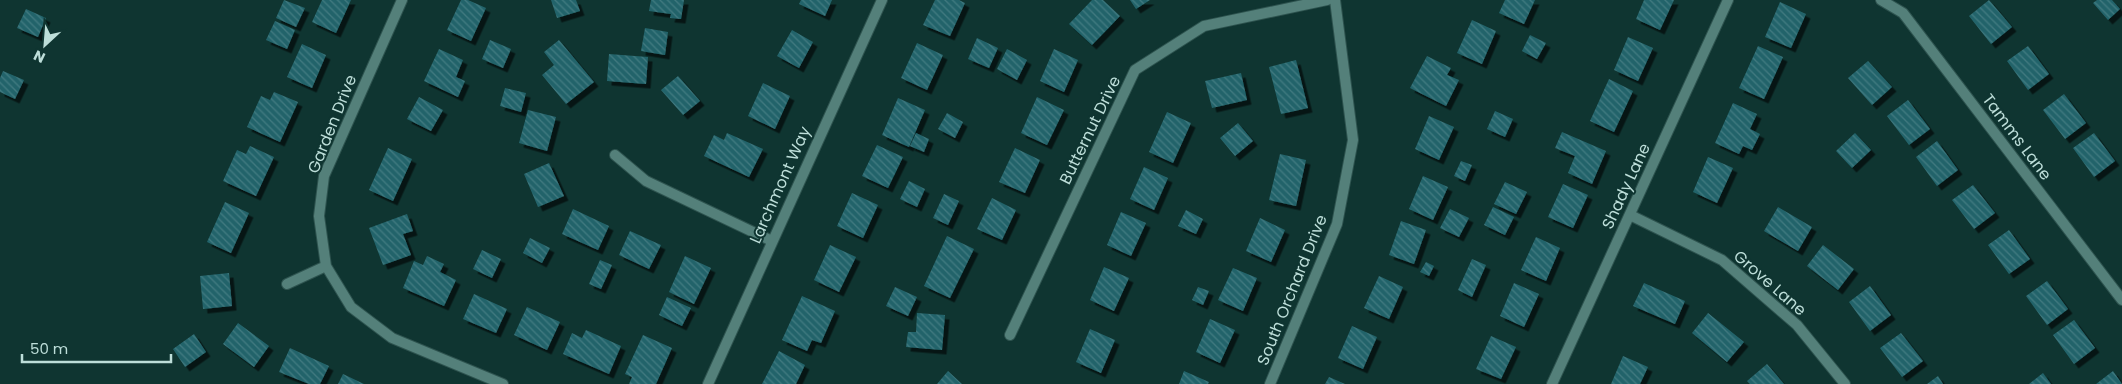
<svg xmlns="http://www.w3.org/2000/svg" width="2122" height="384" font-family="Poppins,sans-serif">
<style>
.building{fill:url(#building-back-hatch);filter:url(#shadow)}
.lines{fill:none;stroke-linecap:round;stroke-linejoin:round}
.minor-casing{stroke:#2e534f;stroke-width:12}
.minor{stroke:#54807a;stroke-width:10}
.labels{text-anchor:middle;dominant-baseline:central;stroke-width:4;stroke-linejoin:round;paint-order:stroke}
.street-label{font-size:16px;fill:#bdded9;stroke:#0f3531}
</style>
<defs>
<pattern id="building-back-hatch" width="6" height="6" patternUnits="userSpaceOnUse" patternTransform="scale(1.25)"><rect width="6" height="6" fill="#23646b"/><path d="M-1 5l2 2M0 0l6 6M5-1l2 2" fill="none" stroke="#417a80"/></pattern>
<filter id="shadow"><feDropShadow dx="4.5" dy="4.5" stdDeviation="0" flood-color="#0009"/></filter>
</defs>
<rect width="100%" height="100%" fill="#0f3531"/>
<path class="building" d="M284,0l21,8 -9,19 -20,-9z
M322,0h29l-15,33 -24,-11z
M461,0h7l18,8 -15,33 -24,-11z
M551,0h25l4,11 -23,7z
M651,0h33l-3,19 -11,-1 1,-4 -22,-3z
M801,0h31l-7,16 -26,-12z
M935,0h24l6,3 -15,33 -27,-11z
M1092,0h11l17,16 -28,29 -23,-21z
M1130,0h20l-14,9z
M1505,0h30l-11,24 -25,-11z
M1644,0h30l-14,30 -24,-11z
M1989,0l23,27 -21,17 -22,-28z
M2097,0h15l8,9 -12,11 -15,-17z
M1780,2l26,12 -15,34 -26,-11z
M26,9l20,9 -8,19 -21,-9z
M1472,20l24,11 -14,33 -25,-11z
M275,21l20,9 -8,19 -21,-9z
M645,28l23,4 -3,23 -24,-4z
M792,30l21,12 -14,26 -22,-12z
M1530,35l16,8 -9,16 -15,-8z
M1628,37l25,11 -15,33 -24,-11z
M977,38l21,10 -9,20 -21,-9z
M490,40l21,9 -8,19 -21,-9z
M559,40l35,42 -28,22 -24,-29 12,-10 -10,-13z
M917,43l26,12 -16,35 -26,-12z
M302,44l24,11 -14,33 -25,-11z
M1758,46l25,11 -19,42 -25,-11z
M2028,46l21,28 -21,16 -21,-29z
M439,49l24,11 -7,17 9,4 -7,16 -34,-16z
M1007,49l20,11 -10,20 -20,-11z
M1054,49l24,11 -14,32 -24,-11z
M609,54l39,3 -2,27 -39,-3z
M1427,56l24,12 -4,7 12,5 -13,26 -36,-18z
M1296,60l12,48 -27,6 -12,-47z
M1868,61l24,26 -20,18 -24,-27z
M3,71l21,9 -9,19 -15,-7v-14z
M1241,73l6,27 -35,8 -7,-27z
M678,76l22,25 -17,14 -22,-25z
M1609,79l24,12 -19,41 -24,-11z
M763,83l27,13 -15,33 -27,-13z
M505,88l21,5 -5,19 -21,-6z
M274,92l24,10 -18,40 -33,-15 14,-31 9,4z
M2064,94l22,29 -21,16 -22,-29z
M419,97l24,13 -12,21 -24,-12z
M1037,97l27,13 -17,35 -26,-12z
M898,98l27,12 -16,37 -27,-12z
M1908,100l22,29 -21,16 -22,-29z
M1733,103l24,11 -7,15 10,5 -8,16 -9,-4 -4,8 -24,-11z
M528,110l28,7 -9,34 -28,-8z
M1495,111l18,8 -8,18 -18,-8z
M1167,112l24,11 -18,40 -24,-11z
M947,113l16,9 -8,16 -17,-9z
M1429,116l25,11 -15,33 -24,-11z
M1238,123l15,18 -18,15 -15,-18z
M1562,132l44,19 -14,33 -24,-11 7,-17 -20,-8z
M727,133l36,16 -14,28 -45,-21 10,-21 10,5z
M916,133l13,6 -5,13 -14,-6z
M1855,133l16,17 -19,18 -16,-17z
M2094,133l21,28 -21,16 -21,-29z
M1937,141l21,29 -21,16 -21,-29z
M877,145l26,12 -15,31 -26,-12z
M250,146l24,11 -18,39 -33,-15 14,-31 9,4z
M388,148l24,11 -19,42 -24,-11z
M1015,148l25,12 -15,33 -26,-11z
M1280,154l26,6 -10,46 -27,-6z
M1708,157l25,11 -16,35 -24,-11z
M1461,161l11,4 -7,16 -11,-5z
M549,163l15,33 -26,11 -14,-33z
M1144,167l24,11 -14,32 -24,-11z
M1423,176l25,11 -15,33 -24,-11z
M909,181l16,8 -8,18 -17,-8z
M1505,182l22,10 -11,22 -22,-10z
M1563,184l25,11 -15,33 -25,-11z
M1973,185l22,28 -21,16 -22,-29z
M852,193l26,12 -15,33 -26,-12z
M944,194l15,7 -11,24 -15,-7z
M992,198l24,12 -14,30 -25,-11z
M225,202l24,11 -18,40 -24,-11z
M1493,207l21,10 -9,18 -21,-10z
M1778,207l34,20 -14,24 -34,-20z
M573,209l36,17 -11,24 -36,-16z
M1450,209l19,9 -10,19 -19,-9z
M1186,210l17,9 -7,15 -18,-8z
M1121,212l25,11 -15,33 -24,-11z
M407,214l6,17 -10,3 8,21 -28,10 -14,-37z
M1260,218l25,12 -14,32 -25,-11z
M1401,221l25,9 -12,34 -25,-9z
M2009,230l21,29 -21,15 -21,-29z
M630,231l31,14 -12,24 -30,-14z
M947,236l27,13 -24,49 -26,-12z
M1536,237l24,11 -14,33 -25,-11z
M530,238l20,10 -8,15 -19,-10z
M830,245l26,12 -17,35 -25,-12z
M1823,245l31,24 -16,21 -31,-24z
M482,250l19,9 -9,19 -19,-9z
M427,256l17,8 -4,8 16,8 -12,26 -41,-18 11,-27 9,4z
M685,256l26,12 -17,36 -25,-12z
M1472,259l14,6 -14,32 -14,-7z
M600,260l12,5 -11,24 -12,-5z
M1426,262l8,4 -5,10 -9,-4z
M1104,267l25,11 -15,33 -24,-11z
M1233,268l24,10 -14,33 -25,-11z
M229,273l3,33 -29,3 -3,-33z
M1379,276l24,11 -14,32 -25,-11z
M2047,281l21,28 -21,16 -21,-29z
M1514,283l25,11 -15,33 -24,-11z
M1644,283l41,18 -10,23 -42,-18z
M1870,286l21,29 -21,16 -21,-29z
M895,287l22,10 -9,19 -22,-10z
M1198,287l11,4 -6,14 -11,-5z
M474,294l33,15 -11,24 -33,-14z
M802,296l33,15 -14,32 -9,-3 -5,11 -25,-11z
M667,297l24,11 -9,18 -23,-11z
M527,307l33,15 -13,28 -33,-15z
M917,313l28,2 -3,35 -36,-3 2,-15h8z
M1708,313l36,29 -17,20 -35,-29z
M1210,319l25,11 -15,33 -24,-11z
M2074,320l21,28 -21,16 -21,-29z
M238,323l31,23 -15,21 -31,-23z
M1352,326l25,11 -14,32 -25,-11z
M1090,329l25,11 -14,33 -25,-11z
M586,330l35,16 -12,28 -46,-20 9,-21 10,5z
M1901,333l22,28 -21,16 -22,-29z
M194,334l12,18 -21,15 -12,-18z
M643,335l29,13 -16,36h-27l3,-7 -7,-3z
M1491,336l25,11 -15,32 -25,-10z
M290,348l39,18 -9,18h-11l-30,-12z
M779,351l26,14 -9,19h-34z
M1623,356l25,11 -8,17h-29z
M1767,364l17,20h-34l-3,-3z
M948,371l14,13h-25z
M1184,371l25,11 -1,2h-29z
M2113,371l9,13h-26z
M2043,373l8,11h-22z
M343,374l21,10h-26z
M1938,376l5,8h-16z
M1329,377l16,7h-20z"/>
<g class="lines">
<defs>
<path id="minor" d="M402,0l-78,176 -5,40 7,50 25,41 41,31 111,46
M1881,0l22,13 219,287
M615,155l31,26 126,60
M1630,215l92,45 75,65 48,59
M287,284l39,-18
M1010,335l125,-265 69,-44 123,-26
M708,384l174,-384
M1270,384l67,-160 16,-84 -18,-140
M1552,384l176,-384"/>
</defs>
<use href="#minor" class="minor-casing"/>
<use href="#minor" class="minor"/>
</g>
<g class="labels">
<g class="street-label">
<text transform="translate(332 124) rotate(-68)">Garden Drive</text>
<text transform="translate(1090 130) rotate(-64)">Butternut Drive</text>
<text transform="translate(2017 137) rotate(53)">Tamms Lane</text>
<text transform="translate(780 185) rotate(-66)">Larchmont Way</text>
<text transform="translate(1626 186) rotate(-65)">Shady Lane</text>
<text transform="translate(1770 283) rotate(41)">Grove Lane</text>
<text transform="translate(1292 290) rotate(-68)">South Orchard Drive</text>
</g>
</g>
<g transform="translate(45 45) rotate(206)" stroke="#0f3531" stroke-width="4" paint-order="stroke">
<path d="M0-4L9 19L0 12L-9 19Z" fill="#bdded9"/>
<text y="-8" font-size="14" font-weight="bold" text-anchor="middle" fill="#bdded9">N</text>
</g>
<path d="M22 354v8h149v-8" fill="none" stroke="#bdded9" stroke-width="2.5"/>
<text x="30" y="354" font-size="15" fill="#bdded9" stroke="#0f3531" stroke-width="4" paint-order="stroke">50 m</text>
</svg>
